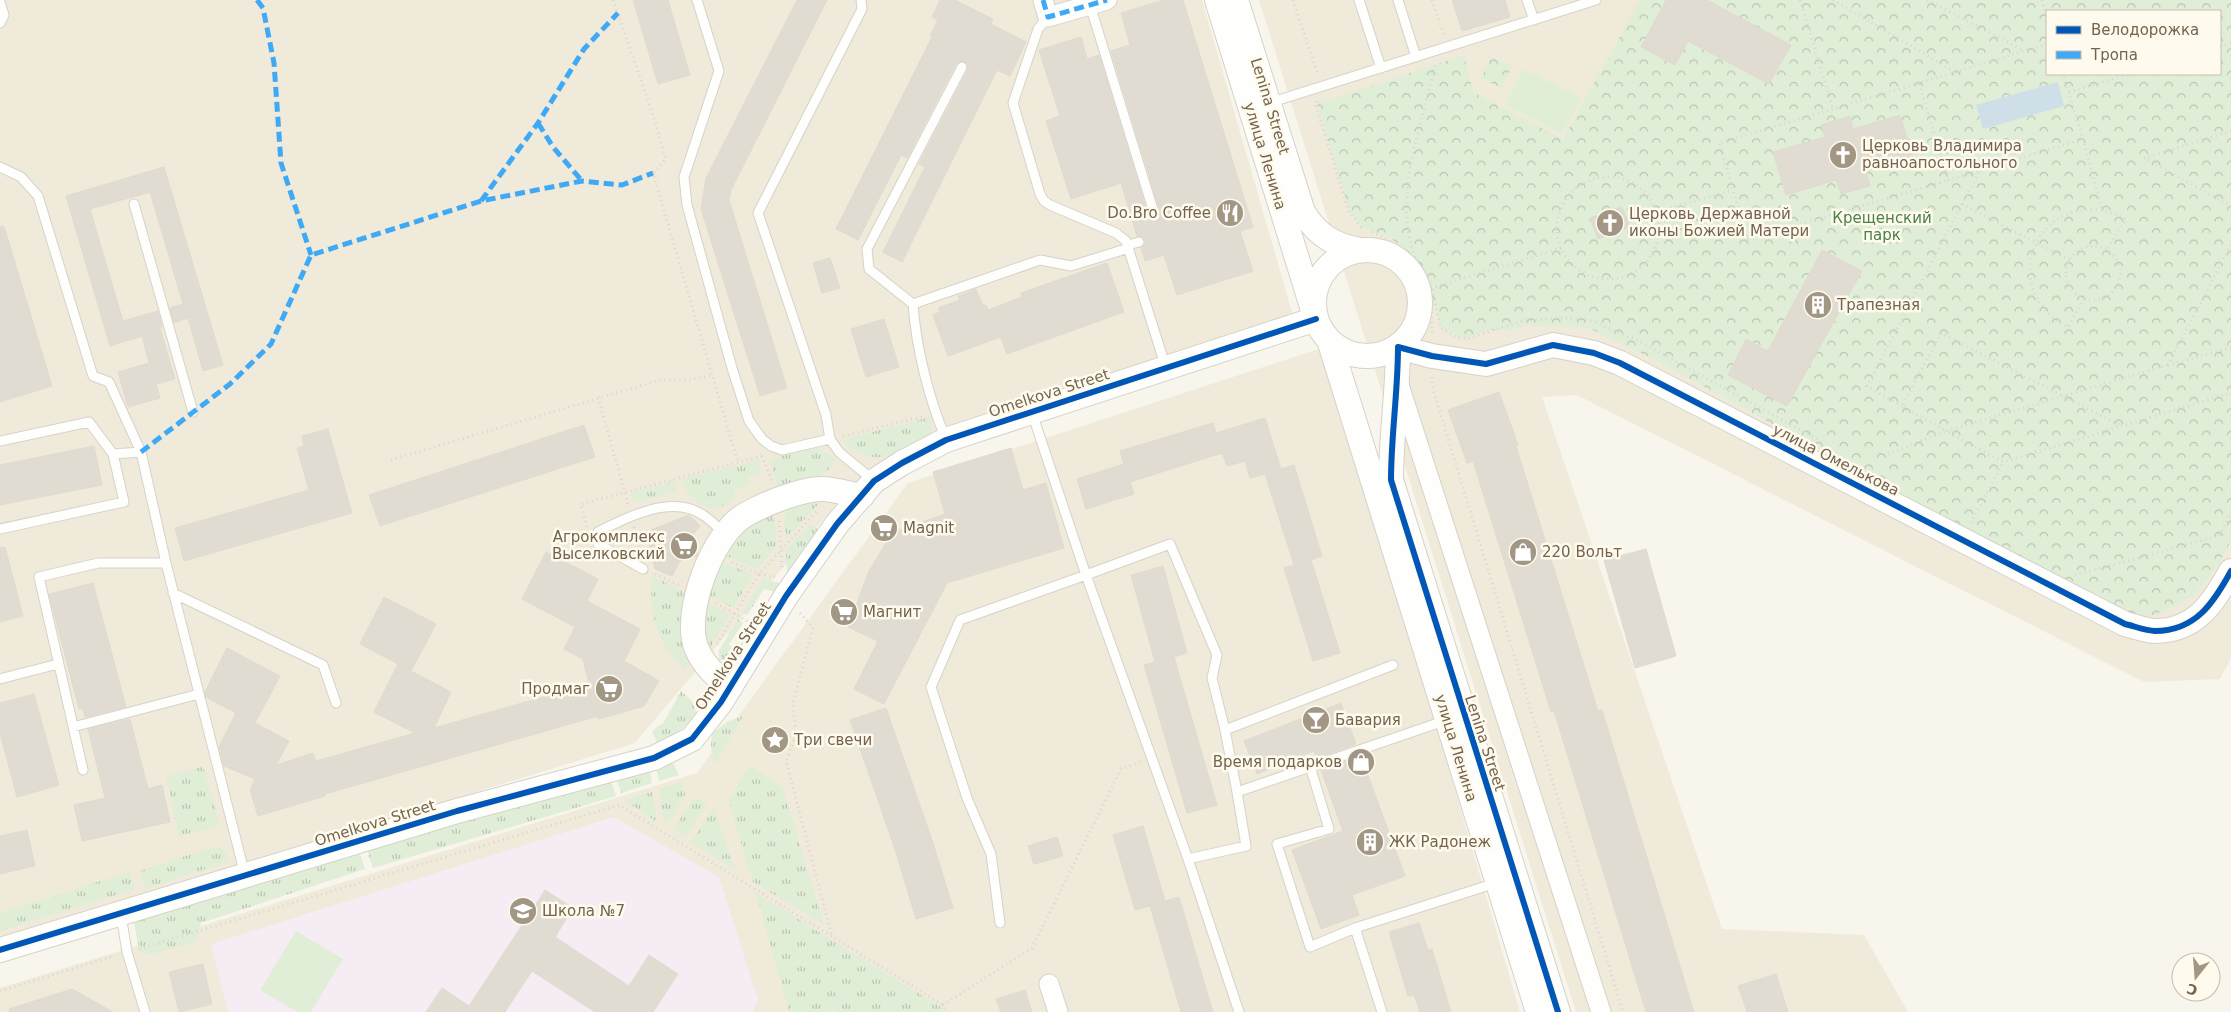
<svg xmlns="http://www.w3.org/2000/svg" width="2231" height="1012" font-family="'DejaVu Sans',sans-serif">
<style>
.residential{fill:#f0eada;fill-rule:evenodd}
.education{fill:#f6ecf3}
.grass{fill:url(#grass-tufts)}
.forest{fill:url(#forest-crowns);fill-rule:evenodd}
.pitch{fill:#e0eed7}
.water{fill:#cedfe7}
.building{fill:#e1dcd1;stroke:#e0dacf}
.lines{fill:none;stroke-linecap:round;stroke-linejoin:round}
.service-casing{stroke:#d6d2ca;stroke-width:11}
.minor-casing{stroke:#d6d2ca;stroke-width:21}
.tertiary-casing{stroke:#d6d2ca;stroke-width:26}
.path{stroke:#dad5ce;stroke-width:3;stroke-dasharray:1 4;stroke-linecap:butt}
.service{stroke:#fefefc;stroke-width:9}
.minor{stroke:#fefefc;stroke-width:19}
.tertiary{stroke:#fefefc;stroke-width:24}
.quiet{stroke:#3fa9f5;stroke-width:5;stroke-dasharray:10 5;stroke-linecap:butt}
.cycleway-casing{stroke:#fefbee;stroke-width:9}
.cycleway{stroke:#0057b8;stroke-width:6}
.labels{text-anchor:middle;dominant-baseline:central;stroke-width:5;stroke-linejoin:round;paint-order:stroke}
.street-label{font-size:15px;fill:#75634d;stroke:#fefbee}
.poi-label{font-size:15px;fill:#75634d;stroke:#fefbee;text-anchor:start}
.park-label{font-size:15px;fill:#4d7f48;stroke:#fefbee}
</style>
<defs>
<pattern id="grass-tufts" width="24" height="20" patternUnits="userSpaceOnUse" patternTransform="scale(1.25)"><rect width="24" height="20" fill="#e0eed7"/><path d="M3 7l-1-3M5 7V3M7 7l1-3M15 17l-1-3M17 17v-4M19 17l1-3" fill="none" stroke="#bac4b1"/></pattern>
<pattern id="forest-crowns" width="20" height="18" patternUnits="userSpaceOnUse" patternTransform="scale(1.25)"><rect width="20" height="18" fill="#e0eed7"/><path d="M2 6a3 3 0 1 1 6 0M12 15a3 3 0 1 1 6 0" fill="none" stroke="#bac4b1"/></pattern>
</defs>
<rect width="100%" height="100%" fill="#f7f5ec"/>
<path class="residential" d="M0,0h1202l91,316 -438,166 -220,261 -635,196z
M1259,0h972v658l-11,21 -76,3 -567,-287 -35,2 180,532 142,6 44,77h-332zM2047,11h173v63h-173z
M1325,347l195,665h-1520v-24l697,-215 211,-290z"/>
<path class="education" d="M613,817l106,60 39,123 -5,12h-525l-17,-68z"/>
<path class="grass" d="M931,417l1,10 -4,12c-36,17 -53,30 -87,1z
M816,447l15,8 3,6c-9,21 -35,22 -56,28l-8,-30z
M758,460l4,13 -14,4 2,8 -16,5v7l-16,13c-18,-4 -31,-11 -36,-31z
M674,482l3,9 -42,12 -5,-10z
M822,500l-35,38 -3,-13 2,-18 15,-6z
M773,511l4,35 -20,23 -31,-13c14,-24 22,-33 47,-45z
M810,524l10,6 -33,46 -1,-26z
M723,562l30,13 -20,33 -27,-14z
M652,576l33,16 -3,30 8,38 -5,8c-29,-23 -36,-56 -33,-92z
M763,578l16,5v10l-15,-4 -17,26 -5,-2z
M704,601l26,14 -22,36 -7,-24z
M738,619l5,4 -14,21 10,15 -20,1v-10z
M681,691l11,10 4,12c-9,15 -23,22 -39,30l-5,-12 12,-9z
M743,716l-29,50 -3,-20 1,-13 17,-12z
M655,764h19l5,11 -20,6z
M750,765l33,23 41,137 -71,-43 -25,-82z
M649,766l3,17 -31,10 -5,-17z
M201,767l3,2 15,52 -3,6 -37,9 -13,-60z
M610,777l6,19 -243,72 -7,-21z
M682,782l3,12 -16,28h-5l-5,-34z
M652,792l5,30 -33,-22z
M695,797l12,7 -21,32 -12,-8z
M714,807l20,62 -44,-26z
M216,846c8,4 13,7 11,16l-82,27 -5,-18z
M358,848l7,21 -164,54 -6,19 -42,12 -10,-1 -5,-9 -4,-22z
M129,872l6,17 -135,42v-18z
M756,893l186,115 1,4h-107l-1,-3 -11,3h-35z"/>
<path class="forest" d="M1640,0h591v541l-16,29 -22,26 -38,19h-20l-20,-4 -458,-250 -68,-33 -60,-3 -17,5h-23l-23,8 -10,-2 -15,-9c-10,-33 -21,-72 -54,-91 -7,-4 -18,-4 -25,-9 -5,-3 -9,-11 -12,-15l-33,-108 147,-49 9,37 90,47zM2047,11h173v63h-173z
M1491,57l21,10 -10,21 -21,-10z"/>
<path class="pitch" d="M1523,69l58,29 -19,36 -57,-29z
M296,931l47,28 -32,53h-14l-37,-22z"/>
<path class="water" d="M2058,82l6,24 -81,23 -7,-24z"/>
<path class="building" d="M633,0h35l22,75 -32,9z
M797,0h30l-96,190 -2,10 58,188 -27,8 -59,-187 5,-31z
M940,0h15l38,19 -2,5 35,18 -16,34 -13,-6 -95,192 -19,-10 42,-85 -6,-3 49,-94 -1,-6 -3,-3 -8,3 -49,94 -6,-3 -43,85 -22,-11 96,-192 -2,-1 8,-16 -6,-3z
M1163,0h20l70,227 -13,4 13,40 -76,24 -13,-40 -19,6 -4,-13 4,-4v-4l-8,-4 -16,-53 -50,16 -25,-78 14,-5 -21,-66 42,-13 6,22 12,-4 50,163 4,4h4l4,-8 -50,-163 19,-6 -9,-32z
M1452,0h53l5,17 -48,14z
M1666,0h41l84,45 -22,39 -81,-43 -13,24 -34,-18z
M1900,115l13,42 -47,14 4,15 -29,8 -5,-14 -50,15 -13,-43 52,-15 -4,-12 29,-9 3,13z
M164,167l59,198 -20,6 -15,-53 -14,5 -4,-15 13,-4 -33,-112 -60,17 33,112 35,-10 4,16 -2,1 15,51 -19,5 4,14 -32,9 -10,-35 31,-9 -7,-27 -32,10 -44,-150z
M1622,207l8,20 -32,12 -8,-21z
M4,226l48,160 -52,16v-175z
M1822,250l40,21 -75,135 -59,-31 18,-36 22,12z
M830,258l10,30 -18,5 -9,-30z
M1107,263l17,49 -117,42 -6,-17 -53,19 -15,-41 7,-3 -2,-4 22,-8 -2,-4 18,-7 7,17 3,-1 2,5 34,-13 -1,-4z
M884,319l15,48 -33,10 -15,-48z
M1499,392l19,53 -2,1 82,265 4,-1 92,302h-48l-92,-301 -3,1 -78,-251 -6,2 -19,-53z
M1265,418l16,51 13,-4 28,91 -11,4 29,93 -27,8 -29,-93 10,-3 -29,-91 -15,4 -5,-17 -18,5 -5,-13 -92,29 4,12 -48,15 -9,-30 47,-15 -4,-13 93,-28 3,10z
M584,425l11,32 -215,69 -11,-31z
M328,429l24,84 -168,48 -9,-33 134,-38 -12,-42 7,-2 -2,-10z
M94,446l8,39 -102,20v-40z
M1011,448l12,42 23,-7 18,65 -117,35 -63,121 -30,-15 24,-48 -30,-14 21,-56 23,-38 53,-19 -12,-42z
M689,515l11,11 -8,9 6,19 -1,2 -17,5 -8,15 -17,-7 -9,-37z
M5,547l18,69 -23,6v-74z
M1646,549l30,107 -41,12 -31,-108z
M546,552l52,27 -11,22 53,28 -16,32 35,20 -15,25 -45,13 -1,-3 -273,78v2l-67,20 -8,-26 5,-11 -31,-13 -5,-19 17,-34 -30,-16 -1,-5 22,-44 53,28 -25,47 34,18 -13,24 37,-12 3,8 99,-28 -41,-21 24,-48 -38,-20 24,-47 52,27 -25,47 40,21 -17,36 155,-44 -6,-25 -19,-10 11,-22 -53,-28z
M1163,566l24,87 -13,4 43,148 -30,8 -43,-148 11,-3 -24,-87z
M93,583l33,124 -41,10 -2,-9 -4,1 -30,-115z
M34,694l25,91 -42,12 -17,-64v-30z
M1341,703l15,41 -39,14 -3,-7 -57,23 -13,-33z
M886,708l46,132 21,68 -37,11 -20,-67 -46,-132z
M130,719l18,70 14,-4 8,37 -88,19 -8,-36 31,-7 -17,-69z
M1361,756l44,120 -53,19 7,20 -38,14 -29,-79 51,-19 -22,-61z
M1143,826l22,75 14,-4 34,115h-32l-31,-106 -15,4 -22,-75z
M27,830l8,36 -35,8v-38z
M1057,837l6,19 -29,8 -6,-18z
M545,890l28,18 -18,29 74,49 20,-31 29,19 -25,38h-58l-63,-41 -27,41h-79l16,-24 27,18z
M1419,923l9,27 4,-1 19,63h-31l-6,-17 -6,1 -19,-64z
M203,964l9,40 -33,8 -10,-40z
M1776,974l12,38h-41l-9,-26z
M72,989l41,23h-103l-1,-3z
M1025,990l7,22h-31l-5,-13z"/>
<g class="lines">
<defs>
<path id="service" d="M697,0l22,71 -35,106 3,28 45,163 17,53 13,18 9,7 11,4 48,-11
M861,0l1,9 -104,204 68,202 4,24 9,13 35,29
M1359,0l22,68
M1398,0l18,57
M1527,0l7,20
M0,2l4,13 -4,8
M1090,5l65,211
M1048,17l-10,12 -25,74 27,91 4,7 6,4 66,28 10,8 40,127
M1269,103l327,-103
M0,167l21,10 17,19 55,180 16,6 32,70 25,111 79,312
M134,204l59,208
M1128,245l11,-3
M913,304l-44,-35 -2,-20 95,-182
M1032,413l54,162 84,-31 47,111 -5,23 13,52
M946,439c-17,-39 -30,-92 -33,-135l127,-44 31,6 58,-18
M0,441l89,-19 24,32 11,48 -124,27
M113,454l28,-2
M643,569l-45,-25v-12c29,-15 74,-38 105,-17 8,5 14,12 21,18
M173,593l150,72 13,38
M1393,665l-168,65 12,62 210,-72
M0,679l58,-15
M73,727l126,-33
M1310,766l19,63 -52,15 33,103 45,-19 141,-45
M83,770l-44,-193 59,-14h68
M1188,859l58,-13 -9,-54
M121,915l6,37 18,60
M1000,923l-9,-69 -24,-56 -36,-111 29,-67 126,-45 102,284 51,153
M1355,928l27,84"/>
<path id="minor" d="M1043,0l5,17 59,-17
M1399,385l202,627
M1049,984l9,28"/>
<path id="tertiary" d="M1217,0l95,307
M1236,0l67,212c14,23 30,33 57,38
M1314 303a53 53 0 1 1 106 0a53 53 0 1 1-106 0Z
M1330,343l208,669
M730,688c-14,-12 -27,-23 -34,-41 -13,-35 17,-114 49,-132 19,-11 58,-27 79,-26 13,1 26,5 38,7
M0,950l457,-139 197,-53 38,-19 29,-37 65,-106 51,-72 37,-43 28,-18 44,-23 370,-121
M1558,1012l-167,-532c0,-44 7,-88 7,-133l34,9 54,8 67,-19 41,8 26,10 505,261c9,2 21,7 30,7 41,0 59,-29 76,-60"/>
</defs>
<use href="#service" class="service-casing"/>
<use href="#minor" class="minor-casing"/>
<use href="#tertiary" class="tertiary-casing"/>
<path class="path" d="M613,0l37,106 16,53 -13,14 85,290
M1293,0l25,75
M1432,0l12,35
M1800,0l33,109
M1833,0l122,72
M1927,0l96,50
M2042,0l5,18
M2047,44l-128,39 29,97 135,-41 -20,-65
M2220,46l11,-3
M1919,83l-200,60 29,97 200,-60
M2069,92l60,-18
M1317,101l-1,5 33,106 13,16
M2231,131l-87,27 87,48
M2083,139l19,71
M1557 228a51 51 0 1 1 102 0a51 51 0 1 1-102 0Z
M1962,204l107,56
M1656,212l77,-22
M1372,232c22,8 52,35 60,58 3,12 5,25 9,38l15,9 10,2 59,-19 39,-2 26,2 49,21 185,102
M2231,245l-63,120 63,-17
M2066 273a27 27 0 1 1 54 0a27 27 0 1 1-54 0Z
M1427,279c-5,-11 -13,-23 -16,-35 -15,-53 12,-126 24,-179
M1431,288l130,-40
M1431,297l1,38
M2084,299l-16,28c-80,-42 -22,-150 58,-108l-19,30
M2168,365l-222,66 57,31 228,-69
M1432,377v9l191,626
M598,397l30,107
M1902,406l-35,-20 113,-216
M843,436l82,-20
M1888,454l58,-23 -44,-25 39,-73 180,93
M762,456l10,25
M391,460l269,-80h29l23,-5
M779,521l3,46
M1971,523l32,-61
M587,527l-6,-23 181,-48
M634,527l6,26
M732,562l27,12 16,3
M655,574l24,11
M2075,575l144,-39 12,-23
M716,603l31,18
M800,613l13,15 -20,75 3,32 -10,26 46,175
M717,644l42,-70 59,-64
M139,949l480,-144 324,200 3,7
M0,991l114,-35
M943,1005l89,-57 89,-179 19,-7"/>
<use href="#service" class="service"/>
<use href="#minor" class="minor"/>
<use href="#tertiary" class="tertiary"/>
<path class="quiet" d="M257,0l6,8 11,55 7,100 30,92
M1043,0l5,17 59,-17
M538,123l15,24 29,34
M481,201l57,-78 46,-74 34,-36
M141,452l89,-68 41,-40 40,-89 170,-54 101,-20 40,4 31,-12"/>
<defs>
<path id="cycleway" d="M0,950l457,-139 197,-53 38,-19 29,-37 65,-106 51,-72 37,-43 28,-18 44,-23 370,-121
M1558,1012l-167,-532c0,-44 7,-88 7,-133l34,9 54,8 67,-19 41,8 26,10 505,261c9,2 21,7 30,7 41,0 59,-29 76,-60"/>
</defs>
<use href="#cycleway" class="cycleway-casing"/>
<use href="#cycleway" class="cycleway"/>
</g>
<defs>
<symbol id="church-disc" viewBox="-11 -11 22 22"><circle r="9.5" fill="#a29685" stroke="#fefbee"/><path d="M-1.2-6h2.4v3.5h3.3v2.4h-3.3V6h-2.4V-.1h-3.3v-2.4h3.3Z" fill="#fff"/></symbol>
<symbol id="restaurant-disc" viewBox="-11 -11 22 22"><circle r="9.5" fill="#a29685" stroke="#fefbee"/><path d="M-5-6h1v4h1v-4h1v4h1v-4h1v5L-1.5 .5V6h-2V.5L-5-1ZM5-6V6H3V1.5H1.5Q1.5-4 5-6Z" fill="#fff"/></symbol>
<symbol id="building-disc" viewBox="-11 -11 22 22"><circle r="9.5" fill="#a29685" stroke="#fefbee"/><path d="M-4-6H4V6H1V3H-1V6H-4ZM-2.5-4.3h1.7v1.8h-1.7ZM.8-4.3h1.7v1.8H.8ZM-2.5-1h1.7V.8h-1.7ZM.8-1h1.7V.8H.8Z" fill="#fff"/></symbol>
<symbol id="supermarket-disc" viewBox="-11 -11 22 22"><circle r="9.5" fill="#a29685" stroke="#fefbee"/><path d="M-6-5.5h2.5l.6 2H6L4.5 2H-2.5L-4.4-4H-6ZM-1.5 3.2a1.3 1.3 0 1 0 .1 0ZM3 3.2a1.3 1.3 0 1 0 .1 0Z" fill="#fff"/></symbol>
<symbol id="shop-disc" viewBox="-11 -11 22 22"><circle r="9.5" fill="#a29685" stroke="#fefbee"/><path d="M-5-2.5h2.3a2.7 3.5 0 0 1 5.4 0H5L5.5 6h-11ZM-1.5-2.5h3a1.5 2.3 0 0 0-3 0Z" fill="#fff"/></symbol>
<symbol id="bar-disc" viewBox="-11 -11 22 22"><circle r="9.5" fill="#a29685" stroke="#fefbee"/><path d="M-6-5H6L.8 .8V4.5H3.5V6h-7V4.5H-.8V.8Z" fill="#fff"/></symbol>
<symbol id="sight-disc" viewBox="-11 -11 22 22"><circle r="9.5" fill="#a29685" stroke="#fefbee"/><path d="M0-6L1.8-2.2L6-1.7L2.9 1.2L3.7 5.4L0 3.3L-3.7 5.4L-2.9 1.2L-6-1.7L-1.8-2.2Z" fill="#fff"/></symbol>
<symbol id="school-disc" viewBox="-11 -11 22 22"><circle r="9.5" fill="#a29685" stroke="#fefbee"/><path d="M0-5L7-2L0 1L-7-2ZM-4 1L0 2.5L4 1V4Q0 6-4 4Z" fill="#fff"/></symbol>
</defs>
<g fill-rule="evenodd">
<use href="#church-disc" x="1827" y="139" width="32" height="32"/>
<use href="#restaurant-disc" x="1214" y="197" width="32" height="32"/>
<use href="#church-disc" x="1594" y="207" width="32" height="32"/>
<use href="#building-disc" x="1802" y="289" width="32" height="32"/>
<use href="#supermarket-disc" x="868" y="512" width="32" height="32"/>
<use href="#supermarket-disc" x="668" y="530" width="32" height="32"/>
<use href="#shop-disc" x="1507" y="536" width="32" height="32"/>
<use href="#supermarket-disc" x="828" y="596" width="32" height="32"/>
<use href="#supermarket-disc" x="593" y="673" width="32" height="32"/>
<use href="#bar-disc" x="1300" y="704" width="32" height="32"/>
<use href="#sight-disc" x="759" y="724" width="32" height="32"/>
<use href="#shop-disc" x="1345" y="746" width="32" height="32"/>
<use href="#building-disc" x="1354" y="826" width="32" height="32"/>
<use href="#school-disc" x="507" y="895" width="32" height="32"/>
</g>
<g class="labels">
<g class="street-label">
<text transform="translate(1270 106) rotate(73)">Lenina Street</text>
<text transform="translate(1265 156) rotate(73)">улица Ленина</text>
<text transform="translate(1049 393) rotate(-18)">Omelkova Street</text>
<text transform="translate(1836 460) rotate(27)">улица Омелькова</text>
<text transform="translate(733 656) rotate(-57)">Omelkova Street</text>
<text transform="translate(1485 743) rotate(72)">Lenina Street</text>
<text transform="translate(1456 748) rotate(73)">улица Ленина</text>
<text transform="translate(375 823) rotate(-17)">Omelkova Street</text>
</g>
<g class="poi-label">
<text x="1862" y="146">Церковь Владимира<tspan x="1862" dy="17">равноапостольного</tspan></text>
<text x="1211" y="213" text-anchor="end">Do.Bro Coffee</text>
<text x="1629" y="214">Церковь Державной<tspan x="1629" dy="17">иконы Божией Матери</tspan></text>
<text x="1837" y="305">Трапезная</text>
<text x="903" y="528">Magnit</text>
<text x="665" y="537" text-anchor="end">Агрокомплекс<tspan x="665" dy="17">Выселковский</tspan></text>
<text x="1542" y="552">220 Вольт</text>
<text x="863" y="612">Магнит</text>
<text x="590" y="689" text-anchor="end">Продмаг</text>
<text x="1335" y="720">Бавария</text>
<text x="794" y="740">Три свечи</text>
<text x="1342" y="762" text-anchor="end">Время подарков</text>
<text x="1389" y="842">ЖК Радонеж</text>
<text x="542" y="911">Школа №7</text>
</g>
<g class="park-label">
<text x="1882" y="218">Крещенский<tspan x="1882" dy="17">парк</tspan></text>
</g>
</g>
<rect x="2046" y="10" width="175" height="65" fill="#fefbee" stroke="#c7beae"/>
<rect x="2056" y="26" width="25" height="8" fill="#0057b8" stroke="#c7beae"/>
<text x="2091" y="35" font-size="15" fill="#75634d">Велодорожка</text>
<rect x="2056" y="51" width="25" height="8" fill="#3fa9f5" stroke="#c7beae"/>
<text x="2091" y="60" font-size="15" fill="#75634d">Тропа</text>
<g transform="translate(2196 977) rotate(197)"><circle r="24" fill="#fefbee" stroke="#c7beae"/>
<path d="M0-4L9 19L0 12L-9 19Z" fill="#a29685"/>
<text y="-8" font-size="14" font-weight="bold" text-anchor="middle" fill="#75634d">С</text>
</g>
</svg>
